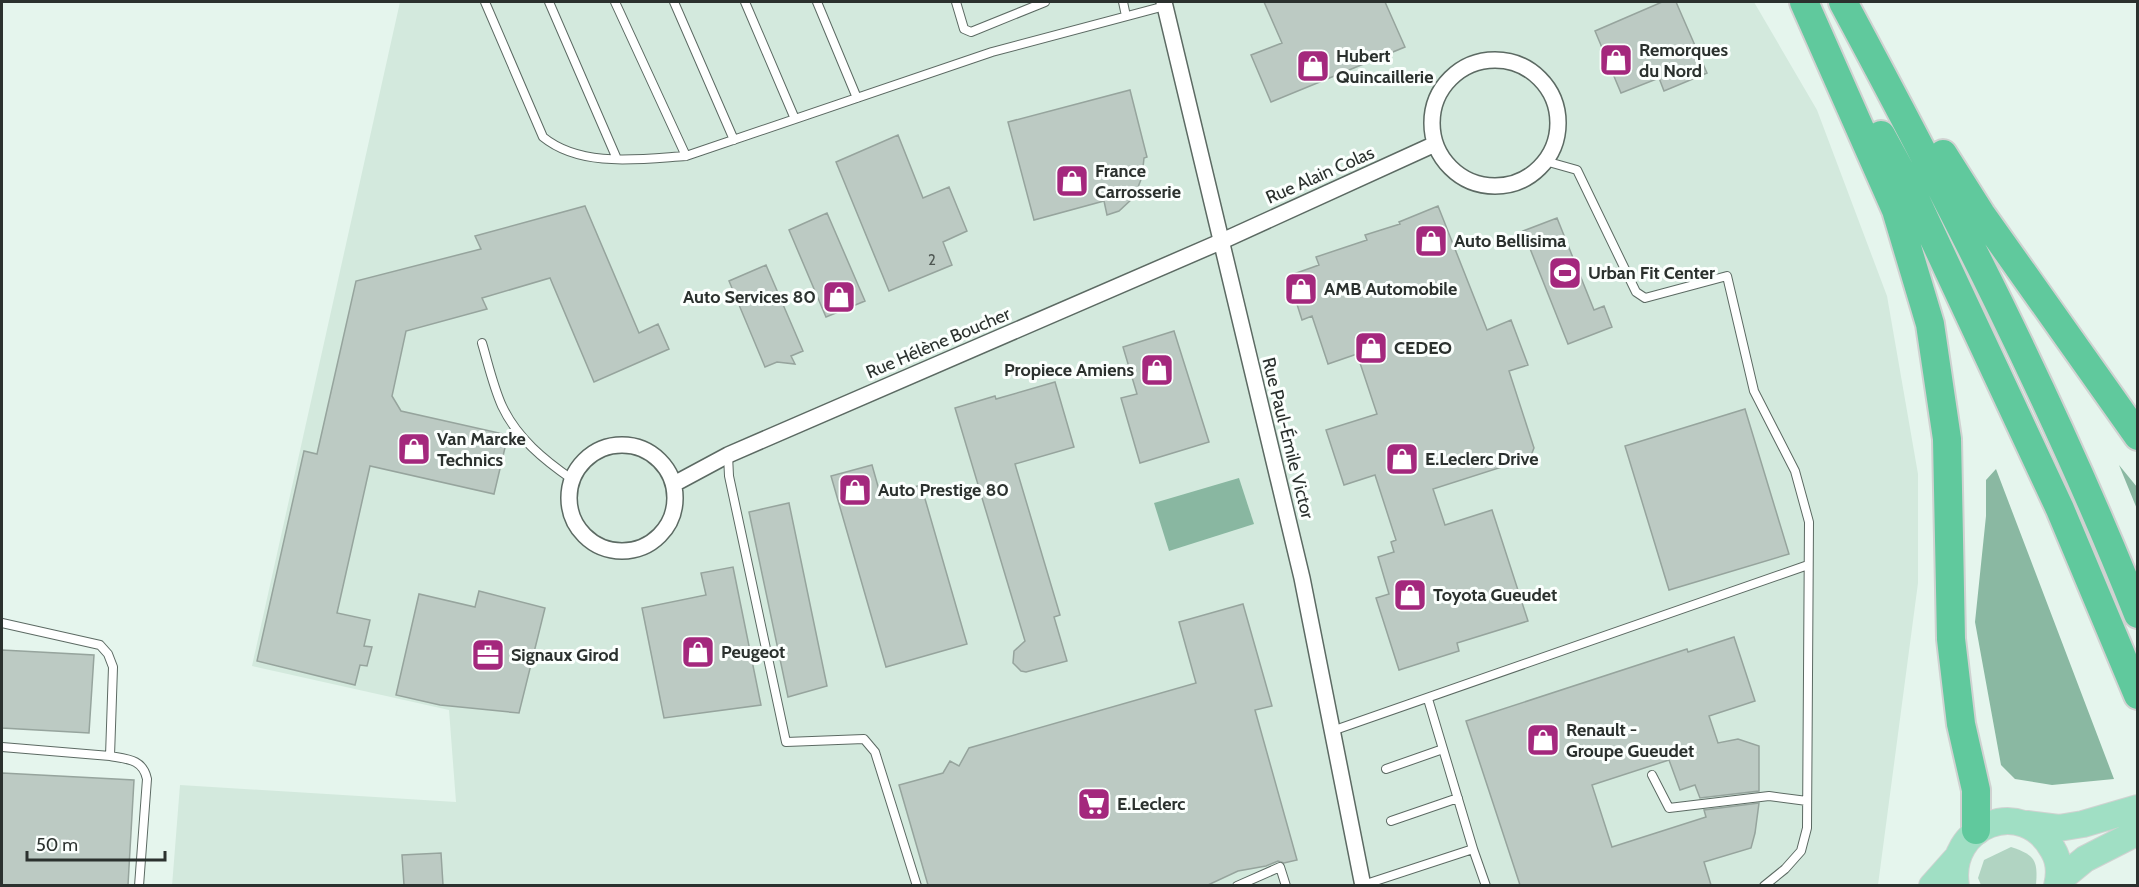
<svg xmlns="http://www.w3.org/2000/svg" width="2139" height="887" font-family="Cabin,sans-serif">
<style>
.built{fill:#d3e9dd}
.green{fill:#b1d4c2}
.forest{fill:#8ab8a2}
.water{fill:#89b7a1}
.building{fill:#bccac3;stroke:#96a49d;stroke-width:1.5}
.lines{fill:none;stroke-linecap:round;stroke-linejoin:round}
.lane-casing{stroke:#5c6a63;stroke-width:10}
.street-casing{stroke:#5c6a63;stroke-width:18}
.primary-casing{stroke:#d0d2d1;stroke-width:28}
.highway-casing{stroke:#d0d2d1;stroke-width:32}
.lane{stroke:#fff;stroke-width:8}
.street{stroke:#fff;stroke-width:15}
.primary{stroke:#a0dfc4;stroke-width:26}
.highway{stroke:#60c99d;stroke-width:28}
.labels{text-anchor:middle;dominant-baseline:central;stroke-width:6;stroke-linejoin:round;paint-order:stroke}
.number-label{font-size:15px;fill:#4f5753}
.poi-label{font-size:18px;font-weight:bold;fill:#2b312e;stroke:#fbfffd;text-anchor:start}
.street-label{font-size:18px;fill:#2b312e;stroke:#fbfffd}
</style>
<rect width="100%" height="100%" fill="#e5f5ed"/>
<path class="built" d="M400,2h1354l63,108 70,186 31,178v109l-40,302 -1706,1 8,-101 276,17 -7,-92 -197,-44z"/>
<path class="green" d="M2011,847c24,8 27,13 25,38h-55l-3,-7 6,-18z"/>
<path class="forest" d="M2119,465l18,22v22z
M1996,469l118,310 -62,6 -37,-6 -14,-14 -26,-143 11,-106v-36z"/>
<path class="water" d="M1239,478l15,46 -85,27 -15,-48z"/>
<path class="building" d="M1264,2h121l20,45 -134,55 -20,-47 31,-12z
M1662,2h14l31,71 -43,18 -5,-13 -38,15 -26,-62z
M1130,90l17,67 -3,1 -2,19 -8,20 -15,14 -12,4 -3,-14 -70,19 -26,-98z
M898,135l25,63 26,-11 18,44 -24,11 9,23 -63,26 -53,-129z
M585,206l54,127 19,-9 11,25 -75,33 -44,-104 -68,20 5,11 -81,22 -14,65 9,15 107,24 -14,59 -124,-28 -33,147 33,7 -6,26 8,1 -5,19 -7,-1 -5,20 -98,-24 47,-210 13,3 39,-173 125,-32 -6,-13z
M1438,206l49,124 24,-10 17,45 -19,6 25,77 -4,10 -97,31 12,36 47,-15 36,111 -71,22 2,8 -60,19 -23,-72 13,-4 -11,-37 16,-5 -3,-10 5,-2 -21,-65 -31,10 -18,-55 51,-16 -20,-60 -29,10 -16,-48 -10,4 -14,-44 31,-11 -3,-8 51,-17 -2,-5 35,-11 -1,-2z
M827,213l38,88 -39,16 -37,-87z
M1557,218l37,92 10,-4 8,21 -44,17 -45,-113z
M766,265l37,86 -12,5 4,8 -18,-2 -12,5 -36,-86z
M1174,331l35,111 -69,21 -19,-65 16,-4 -14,-47z
M1055,382l19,65 -59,17 45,151 -6,2 13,44 -41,11 -5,-1 -8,-8 1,-12 11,-10 -70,-233 40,-12 1,3z
M1745,409l44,145 -120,36 -44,-144z
M872,465l9,32 40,-12 46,159 -81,23 -55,-191z
M789,503l38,183 -39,11 -39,-185z
M733,567l28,138 -97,13 -22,-110 64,-13 -5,-22z
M479,591l66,17 -26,105 -79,-8 -44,-10 23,-101 56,13z
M1243,604l29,102 -17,4 42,150 -13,3 -6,-2 -12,5 -28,5 -30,14h-280l-29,-100 44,-12 7,-12 9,5 10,-18 227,-65 -17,-61z
M1734,637l21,64 -46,15 9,27 20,-4 21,7v45l-59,7 -5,-13 -15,5 -11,-30 -77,25 20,62 94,-30 -2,-7 55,-7 -4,30 -4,15 -47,14 7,23h-191l-54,-164 221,-72 1,3z
M2,650l92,5 -5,78 -87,-5z
M2,773l132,7 -6,105h-126z
M441,853l2,32h-39l-2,-30z"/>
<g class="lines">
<defs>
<path id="lane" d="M485,2l58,135c38,31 97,22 143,19l306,-104 173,-46
M549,2l68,157
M615,2l71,154
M674,2l60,138
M745,2l50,117
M817,2l40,96
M956,2l8,27 7,3 74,-30
M1123,2l3,14
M1545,161l32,9 59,122 9,6 82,-22 27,115 41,80 14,51 -2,306 -6,23 -16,18 -21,17
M482,343c6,20 11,43 20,63 15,32 42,54 71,74
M728,455l1,21 57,266 78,-3 11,13 42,134
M2,623l98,22 8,9 5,13 -3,89 -108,-9
M1332,731l476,-166
M110,756c17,3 33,3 37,23l-8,107
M1386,769l57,-20
M1652,775l17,33 100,-12 38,5
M1391,821l67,-23
M1473,849l13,37
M1363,885l110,-36 -45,-150
M1237,886l43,-19 6,19"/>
<path id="street" d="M1164,2l138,576 61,308
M1432 123a63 63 0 1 1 126 0a63 63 0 1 1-126 0Z
M569 498a53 53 0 1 1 106 0a53 53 0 1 1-106 0Z
M674,484l54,-29 492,-213 215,-98"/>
<path id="primary" d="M2027,824l32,4 24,-4 55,-16
M2058,881l27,-22 53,-27
M1932,886l24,-27
M1956,886c-10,-61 67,-91 97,-36 6,10 7,24 4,36"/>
<path id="highway" d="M1804,2l92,208 34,114 17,115 4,200 10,85 15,66v40
M1843,2c107,199 211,401 295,612
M1881,135l30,55 149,319 78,186
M1943,154l38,60 157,222"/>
</defs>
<use href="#lane" class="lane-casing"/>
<use href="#street" class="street-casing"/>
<use href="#primary" class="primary-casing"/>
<use href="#highway" class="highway-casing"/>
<use href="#lane" class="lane"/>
<use href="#street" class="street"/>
<use href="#primary" class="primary"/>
<use href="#highway" class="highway"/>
</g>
<defs>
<symbol id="shop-square" viewBox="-11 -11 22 22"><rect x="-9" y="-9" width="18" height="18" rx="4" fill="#a4287d" stroke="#fbfffd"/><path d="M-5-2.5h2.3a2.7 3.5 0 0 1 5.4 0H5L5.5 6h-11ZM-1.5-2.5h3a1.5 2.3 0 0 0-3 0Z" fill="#fff"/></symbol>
<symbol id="stadium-square" viewBox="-11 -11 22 22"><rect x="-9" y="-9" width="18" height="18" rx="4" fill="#a4287d" stroke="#fbfffd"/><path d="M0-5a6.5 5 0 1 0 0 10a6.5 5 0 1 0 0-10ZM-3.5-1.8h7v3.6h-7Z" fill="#fff"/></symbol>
<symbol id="office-square" viewBox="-11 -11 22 22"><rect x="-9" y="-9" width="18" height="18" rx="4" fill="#a4287d" stroke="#fbfffd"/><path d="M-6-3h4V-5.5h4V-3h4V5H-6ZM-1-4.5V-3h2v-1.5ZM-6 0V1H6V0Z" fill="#fff"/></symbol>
<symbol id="supermarket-square" viewBox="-11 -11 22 22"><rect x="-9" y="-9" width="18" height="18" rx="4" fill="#a4287d" stroke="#fbfffd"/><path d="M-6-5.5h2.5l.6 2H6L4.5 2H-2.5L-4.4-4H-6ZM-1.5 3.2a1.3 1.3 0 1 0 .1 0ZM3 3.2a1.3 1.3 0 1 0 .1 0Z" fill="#fff"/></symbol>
</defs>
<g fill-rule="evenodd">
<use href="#shop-square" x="1597" y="41" width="38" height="38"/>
<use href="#shop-square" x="1294" y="47" width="38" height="38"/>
<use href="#shop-square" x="1053" y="162" width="38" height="38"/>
<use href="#shop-square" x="1412" y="222" width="38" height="38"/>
<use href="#stadium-square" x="1546" y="254" width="38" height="38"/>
<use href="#shop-square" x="1282" y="270" width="38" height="38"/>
<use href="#shop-square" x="820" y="278" width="38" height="38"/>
<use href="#shop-square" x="1352" y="329" width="38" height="38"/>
<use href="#shop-square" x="1138" y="351" width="38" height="38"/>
<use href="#shop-square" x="395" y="430" width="38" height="38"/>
<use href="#shop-square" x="1383" y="440" width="38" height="38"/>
<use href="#shop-square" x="836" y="471" width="38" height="38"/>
<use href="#shop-square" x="1391" y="576" width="38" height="38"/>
<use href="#shop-square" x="679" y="633" width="38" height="38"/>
<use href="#office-square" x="469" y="636" width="38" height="38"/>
<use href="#shop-square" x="1524" y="721" width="38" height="38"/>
<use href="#supermarket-square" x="1075" y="785" width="38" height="38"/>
</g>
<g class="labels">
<g class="number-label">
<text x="932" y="260">2</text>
</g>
<g class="poi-label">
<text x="1639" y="50">Remorques<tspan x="1639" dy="21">du Nord</tspan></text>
<text x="1336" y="56">Hubert<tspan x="1336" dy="21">Quincaillerie</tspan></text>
<text x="1095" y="171">France<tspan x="1095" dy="21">Carrosserie</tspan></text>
<text x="1454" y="241">Auto Bellisima</text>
<text x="1588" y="273">Urban Fit Center</text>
<text x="1324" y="289">AMB Automobile</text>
<text x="816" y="297" text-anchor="end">Auto Services 80</text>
<text x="1394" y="348">CEDEO</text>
<text x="1134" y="370" text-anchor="end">Propiece Amiens</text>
<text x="437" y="439">Van Marcke<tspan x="437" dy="21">Technics</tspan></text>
<text x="1425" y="459">E.Leclerc Drive</text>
<text x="878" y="490">Auto Prestige 80</text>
<text x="1433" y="595">Toyota Gueudet</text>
<text x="721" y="652">Peugeot</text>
<text x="511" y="655">Signaux Girod</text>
<text x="1566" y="730">Renault -<tspan x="1566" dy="21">Groupe Gueudet</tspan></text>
<text x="1117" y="804">E.Leclerc</text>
</g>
<g class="street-label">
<text transform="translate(1320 175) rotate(-24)">Rue Alain Colas</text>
<text transform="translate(938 343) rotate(-23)">Rue Hélène Boucher</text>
<text transform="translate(1288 438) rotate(76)">Rue Paul-Émile Victor</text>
</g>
</g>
<rect width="2139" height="887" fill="none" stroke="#2b312e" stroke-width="6"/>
<path d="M27 851v9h138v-9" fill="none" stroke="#2b312e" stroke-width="3"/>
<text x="36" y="851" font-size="18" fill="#2b312e" stroke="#fbfffd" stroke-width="4.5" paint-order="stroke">50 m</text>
</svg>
